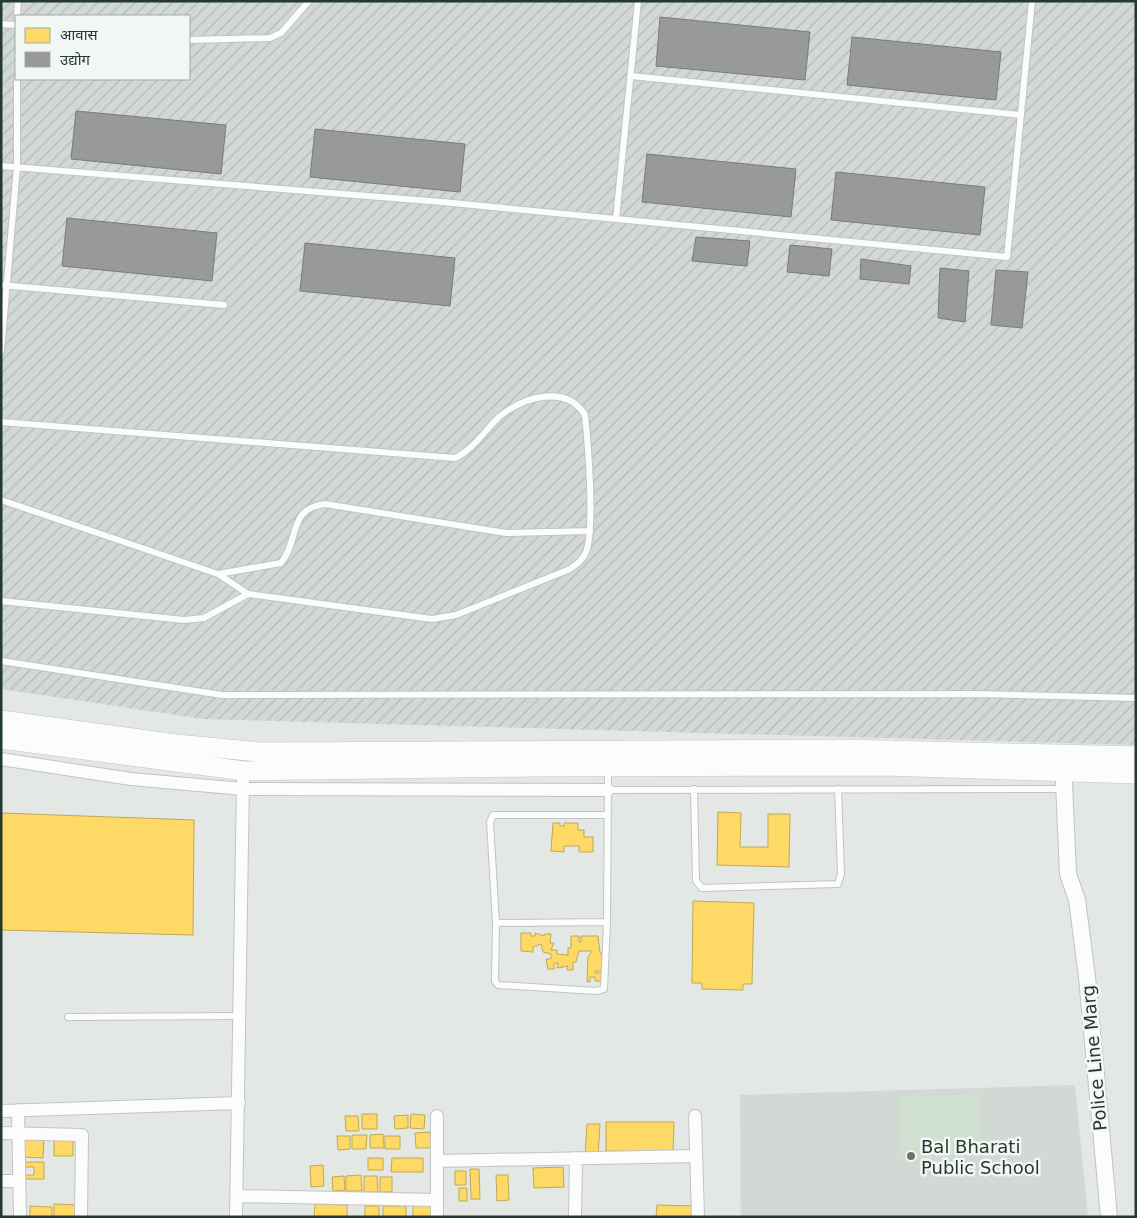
<svg xmlns="http://www.w3.org/2000/svg" width="1137" height="1218" font-family="'DejaVu Sans','Noto Sans Devanagari',sans-serif">
<style>
.built{fill:#d2d9d4}
.industrial{fill:url(#industrial-furrows);fill-rule:evenodd}
.grass{fill:#cfe0d0}
.homes{fill:#ffd966;stroke:#bda956}
.industry{fill:#999;stroke:#767c79}
.lines{fill:none;stroke-linecap:round;stroke-linejoin:round}
.service-casing{stroke:#c1c5c2;stroke-width:8}
.minor-casing{stroke:#c1c5c2;stroke-width:14}
.tertiary-casing{stroke:#c1c5c2;stroke-width:18}
.secondary-casing{stroke:#c0c6c2;stroke-width:20}
.service{stroke:#fbfcfb;stroke-width:6}
.minor{stroke:#fbfcfb;stroke-width:12}
.tertiary{stroke:#fbfcfb;stroke-width:16}
.secondary{stroke:#fbfcfb;stroke-width:19}
.poi-dot{fill:#67766f;stroke:#f2f7f3;stroke-width:2}
.labels{text-anchor:middle;dominant-baseline:central;stroke-width:5;stroke-linejoin:round;paint-order:stroke}
.street-label{font-size:18px;fill:#24392f;stroke:#f2f7f3}
.poi-label{font-size:18px;fill:#24392f;stroke:#f2f7f3;text-anchor:start}
</style>
<defs>
<pattern id="industrial-furrows" width="10" height="10" patternUnits="userSpaceOnUse" patternTransform="scale(1.25)"><rect width="10" height="10" fill="#d2d9d4"/><path d="M-1 1l2-2M0 10L10 0M9 11l2-2" fill="none" stroke="#b4bbb6"/></pattern>
</defs>
<rect width="100%" height="100%" fill="#e4e8e5"/>
<path class="built" d="M1075,1085l13,132h-347l-1,-122z"/>
<path class="industrial" d="M1,1h1135v744l-933,-26 -202,-30zM16,16h173v63h-173z"/>
<path class="grass" d="M978,1094l2,59 -80,3 -2,-59z"/>
<path class="homes" d="M718,812l23,1 -1,34h28v-33h22l-1,53 -72,-2z
M1,813l193,7 -1,115 -192,-5z
M553,823h7v3h4v-3h14v7h6v7h9v15h-14v-6h-15v6l-13,-1z
M693,901l61,2 -2,81h-9v6l-41,-1v-6h-10z
M521,933h10v3h4v-3l9,3v-2h7l-1,9h4l-3,7h6v4l11,1v-7h3v-12h8v6h2v-6h17l2,17h2v18h-7v2h7v8h-7v-4h-5v5h-3l1,-25 4,-6h-13l-3,11h-3v8h-6l1,-4 -11,2 1,-5h-4v6h-6l-2,-10h5v-5l-8,-2 -2,-8 -8,3v5l-12,-1z
M362,1114h15v15h-15z
M411,1114l14,1 -1,14 -14,-1z
M408,1115v13l-13,1 -1,-13z
M345,1116h13l1,15h-13z
M606,1122h68l-1,30 -67,-1z
M587,1124h13l-2,32h-13z
M430,1132l1,16h-15l-1,-15z
M383,1134l1,14h-14v-13z
M352,1135h15l-1,14h-14z
M337,1136h13v13l-12,1z
M385,1136h15v13h-15z
M54,1137l19,1v18h-19z
M23,1139h21l-1,19 -21,-1z
M368,1158h15v12h-15z
M392,1158h31v14h-32z
M25,1162h19v17h-20v-4h10v-8h-10z
M323,1165l1,21 -13,1 -1,-21z
M563,1167l1,20 -30,1 -1,-20z
M470,1169h9l1,30h-9z
M455,1171h11v14h-11z
M361,1175l1,16h-16v-15z
M496,1175h12l1,25 -12,1z
M344,1176l1,14 -12,1 -1,-14z
M364,1176h13l1,16h-14z
M380,1177h12v15h-12z
M459,1188h8v13h-8z
M54,1204l24,1v12h-24z
M315,1204l32,1v12h-33z
M413,1204h21v13h-21z
M657,1205l38,1v11h-39z
M30,1206l22,1v10h-22z
M365,1206h14v11h-14z
M383,1206h23v11h-23z"/>
<path class="industry" d="M660,17l150,15 -5,48 -149,-14z
M852,37l149,15 -5,48 -149,-15z
M76,111l150,14 -5,49 -150,-15z
M315,129l150,15 -5,48 -150,-15z
M647,154l149,15 -5,48 -149,-15z
M836,172l149,15 -5,48 -149,-15z
M67,218l150,15 -5,48 -150,-15z
M696,237l54,4 -3,25 -55,-5z
M305,243l150,15 -5,48 -150,-15z
M790,245l42,4 -3,27 -42,-4z
M861,259l50,7 -2,18 -49,-5z
M940,268l29,3 -4,51 -27,-4z
M996,270l32,2 -6,56 -31,-3z"/>
<g class="lines">
<defs>
<path id="service" d="M17,16l1,-15
M1,24l15,1
M189,40l81,-2 11,-5 28,-32
M631,76l390,39
M1,166l441,36 565,55 25,-256
M616,219l22,-218
M1,285l223,20
M1,351l16,-184v-88
M1,422l454,36c19,-9 30,-28 45,-42 24,-19 66,-32 85,-1 3,29 10,113 1,137 -3,8 -10,13 -16,17l-114,46 -24,4 -184,-25 -30,-20 -217,-74
M218,574l63,-11c19,-23 6,-54 44,-59l181,29 84,-2
M1,601l183,19 20,-2 44,-24
M1,661l221,34 754,-1 160,4
M694,789l2,92 6,7 136,-4 3,-10 -3,-85
M608,790l455,-1
M608,815h-115l-3,7 6,101 -1,58 3,4 98,6 8,-2 3,-67 1,-152
M496,923l111,-1
M68,1017l172,-1"/>
<path id="minor" d="M1,759l130,20 112,10 365,1
M18,1110l2,107
M1,1111l238,-8
M437,1116v101
M695,1116l3,101
M1,1133l81,2 -1,82
M437,1161l259,-5
M1,1181h18
M237,1196l200,4
M236,1217l7,-436
M575,1217l1,-59"/>
<path id="tertiary" d="M1063,760l5,114 9,26 10,77 22,240"/>
<path id="secondary" d="M1,720l175,24 84,8 586,-3 290,7
M1,739l243,32 293,-4 347,-1 252,8"/>
</defs>
<use href="#service" class="service-casing"/>
<use href="#minor" class="minor-casing"/>
<use href="#tertiary" class="tertiary-casing"/>
<use href="#secondary" class="secondary-casing"/>
<use href="#service" class="service"/>
<use href="#minor" class="minor"/>
<use href="#tertiary" class="tertiary"/>
<use href="#secondary" class="secondary"/>
</g>
<circle class="poi-dot" cx="911" cy="1156" r="5"/>
<g class="labels">
<g class="street-label">
<text transform="translate(1094 1058) rotate(-95)">Police Line Marg</text>
</g>
<g class="poi-label">
<text x="921" y="1146">Bal Bharati<tspan x="921" dy="21">Public School</tspan></text>
</g>
</g>
<rect width="1137" height="1218" fill="none" stroke="#24392f" stroke-width="5"/>
<rect x="15" y="15" width="175" height="65" fill="#f2f7f3" stroke="#a0aba5"/>
<rect x="25" y="28" width="25" height="15" fill="#ffd966" stroke="#a0aba5"/>
<text x="60" y="40" font-size="15" fill="#24392f">आवास</text>
<rect x="25" y="52" width="25" height="15" fill="#999999" stroke="#a0aba5"/>
<text x="60" y="65" font-size="15" fill="#24392f">उद्योग</text>
</svg>
